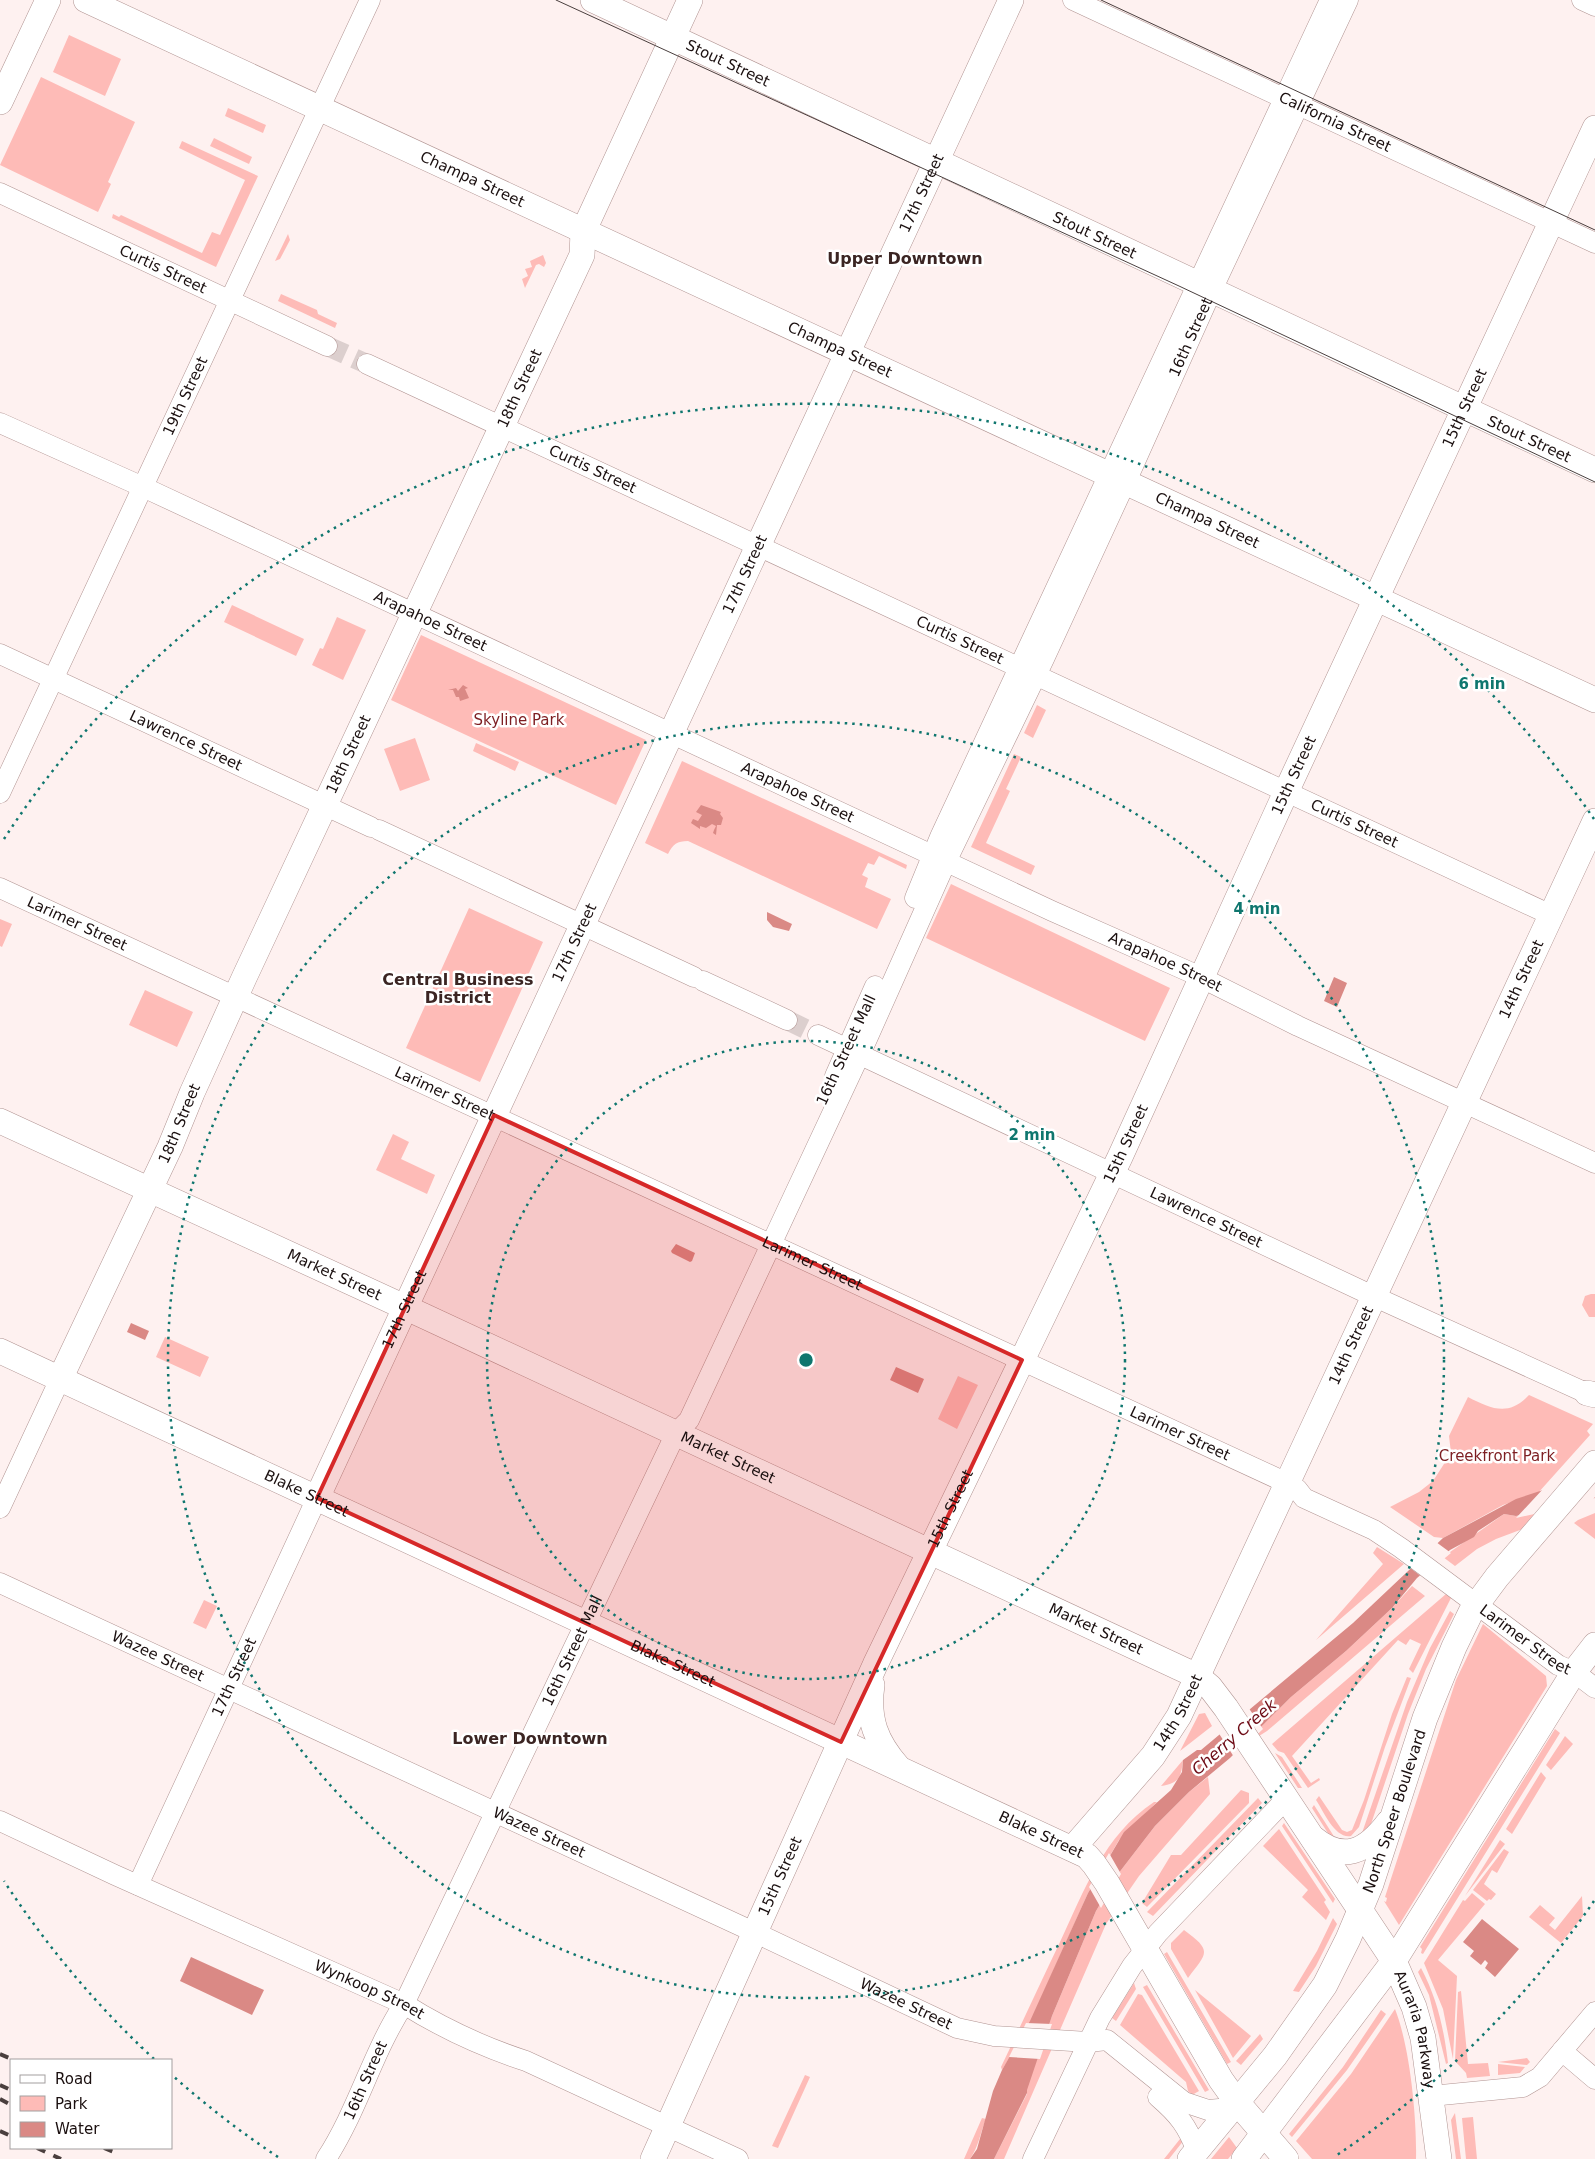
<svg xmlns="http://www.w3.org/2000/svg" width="1595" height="2159" font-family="'DejaVu Sans',sans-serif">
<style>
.green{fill:#febbb7}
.water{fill:#da8985}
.pier{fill:#fef1f0}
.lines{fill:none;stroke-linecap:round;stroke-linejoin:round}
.minor-tunnel{stroke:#dccfce;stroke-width:20;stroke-dasharray:20 10;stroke-linecap:butt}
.minor-casing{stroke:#b19492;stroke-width:21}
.major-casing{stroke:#b19492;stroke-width:26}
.minor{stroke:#fff;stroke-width:20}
.major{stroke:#fff;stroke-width:25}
.tram{stroke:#4a3f3e;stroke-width:1}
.rail{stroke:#4a3f3e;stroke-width:4;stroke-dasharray:9 9;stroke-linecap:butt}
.marked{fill:#d62828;fill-opacity:0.2;stroke:#d62828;stroke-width:4;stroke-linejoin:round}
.ring{fill:none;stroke:#0f766e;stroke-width:2.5;stroke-dasharray:2.5 5}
.labels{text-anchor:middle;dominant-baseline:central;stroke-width:5;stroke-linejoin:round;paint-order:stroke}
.street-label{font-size:15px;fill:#1a0f0f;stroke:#fff}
.park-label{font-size:15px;fill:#7d1e22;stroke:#fff}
.neighbourhood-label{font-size:16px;font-weight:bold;fill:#3b2523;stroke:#fff}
.water-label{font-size:16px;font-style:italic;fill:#6f0d17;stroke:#fff}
.centre{fill:#0f766e;stroke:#fff;stroke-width:2.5}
.ring-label{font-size:15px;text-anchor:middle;font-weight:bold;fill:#0f766e;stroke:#fff;stroke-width:5;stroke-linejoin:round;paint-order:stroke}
</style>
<rect width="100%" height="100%" fill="#fef1f0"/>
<path class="green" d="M69,35l52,24 -16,37 -52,-24z
M41,77l94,45 -27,60 3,2 -13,28 -98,-47z
M228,108l38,17 -3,8 -38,-17z
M214,138l38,19 -3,7 -39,-18z
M182,141l76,35 -42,91 -104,-49 1,-4 6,3 2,-2 81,38 10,-21 8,3 25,-55 -66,-32z
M288,234l2,6 -10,19 -5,2z
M543,255l3,8 -2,4 -5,-3 -3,1 -11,23 -3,-9 6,-3 -3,-7 7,-2 -2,-6z
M281,294l36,16 1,4 19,9 -2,5 -57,-27z
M232,605l72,34 -8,17 -72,-34z
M337,617l29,13 -23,50 -31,-15 8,-17 3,1z
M421,635l225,105 -30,65 -225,-105z
M1037,705l9,5 -13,28 -9,-5z
M415,738l15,42 -30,11 -16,-42z
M476,743l43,19 -4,9 -42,-20z
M1014,754l7,3 -15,32 4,2 -24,52 49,23 -4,9 -60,-28z
M682,761l225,104 -1,4 -27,-13 -5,9 -6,-2 -6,12 6,3 -3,9 26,12 -14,30 -189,-88c-11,0 -15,3 -20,13l-23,-11z
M951,884l219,104 -25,53 -219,-103z
M469,908l74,34 -63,140 -74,-34z
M0,919l12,5 -10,23 -2,-1z
M145,990l48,22 -16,35 -48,-22z
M393,1134l16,8 -8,17 34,16 -8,19 -51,-24z
M1591,1294h4v23h-6l-7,-12 3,-9z
M165,1337l44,20 -9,20 -44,-20z
M958,1376l20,9 -21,44 -19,-10z
M1529,1395l64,29 -6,7 3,4 -52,58 -35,12 -60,33 -9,-1 -44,-30 29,-15 14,-11 18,-28 -2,-17 19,-39c23,12 41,20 61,-2z
M1563,1506l8,5 -75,28 -19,10 -22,17 -12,-9 61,-43 12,2z
M1595,1513v26l-21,-16 4,-3z
M1377,1547l27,17 -88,76 67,-76 -10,-11z
M1412,1586l13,10 -158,135 -27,17 51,-51 55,-46 46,-43z
M1446,1594l5,4 -38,75 -4,-4 12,-25 -11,-5 -4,6 -8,-5 -106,116 19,27 8,-5 1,2 -12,8 -24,-35 -6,-2 -6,-7z
M204,1600l13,6 -11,23 -13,-6z
M1450,1611l4,3 -28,55 -18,45 -41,122 -5,-3 45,-131 23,-54z
M1483,1624l63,52 1,10 -148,239 -15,-24 2,1 1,-4 -2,-1 71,-217z
M1407,1677l4,1 -26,69 -26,80 -8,9c-16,3 -27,-24 -35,-36l3,-4 23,34 5,2 5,-2 12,-30 28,-86z
M1205,1713l7,13 -32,25 19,-37z
M1555,1729l5,4 -137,221 -2,-1 1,-4 -2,-2z
M1565,1736l8,8 -22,26 -5,-5z
M1275,1753l7,4 20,31h-4z
M1183,1760c-2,18 -4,23 -22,26z
M1541,1772l5,6 -34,56 -6,-5z
M1208,1777l2,17 -71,82 -33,48 -102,235h-10l33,-65 -1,-4 26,-74 44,-105 22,-37 37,-48 34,-34z
M1241,1790l8,3v10l-102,104 -5,-4 29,-48h10z
M1258,1798l4,5 -109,113 -6,-4z
M1154,1802h3l-38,38 -31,53 -58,130 -28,47 -1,-3c20,-42 39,-83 59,-125 24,-51 44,-107 94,-140z
M1314,1805l21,33h-4l-19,-30z
M1284,1823l51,76 -2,4 -51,-77z
M1279,1829l47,71 -2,2 6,10 -4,8 -24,-23 6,-7 -45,-44z
M1500,1840l5,4 -40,52z
M1504,1849l5,3 -12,21 -5,-3 -8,14 12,10 -5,6 -2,-1 -2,2 -14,-11z
M1472,1893l13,11 -47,56 19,16 -4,83 -10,-50 -19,-46 39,-63 2,1z
M1582,1896l1,20 -22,27 -32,-26 11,-12 15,13 -6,7 6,5z
M1333,1918l4,6 -21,42 -17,26 -6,-1 24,-40z
M1184,1930c29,21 23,23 4,48l-17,-29v-6z
M1167,1952l64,110 -4,2 -63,-110z
M1421,1968c16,30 23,61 27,95l-2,1 -17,-69 -11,-23z
M1134,1983l2,6 -20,32 -4,-3z
M1147,1985l62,105 -4,2 -62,-105z
M1195,1990l56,46 -18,22z
M1461,1991l7,73 20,-1 2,13 -23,2 -1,-5 -11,-12 3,-69z
M1138,1994l4,1 57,96 -7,4 -4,-4 -2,-9 -66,-57z
M1395,2009c15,38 22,109 21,150h-104l-16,-18 55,-67z
M1381,2010l5,4 -39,56 -55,67 -3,-3 54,-67z
M1260,2034l3,5 -22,26 -5,-4z
M1527,2058l3,4 -3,3 -29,-3z
M1498,2064l27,3 -5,6 -22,2z
M805,2075l5,2 -32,71 -6,-2z
M1455,2113l6,46h-5l-5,-39z
M1473,2117l4,42h-11l-4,-41z
M982,2118l4,1c-6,14 -7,27 -16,40h-6z
M1184,2134v6l-15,19h-5z
M1229,2137l8,11 -9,11h-17z"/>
<path class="water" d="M463,685l5,3 -3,1 4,9 -9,3 -1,-4h-3l-3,-7h-5l8,-2 2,3z
M701,805l20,7 -1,2 3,4 -2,7h-4l-1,10 -3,-2 1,-3 -2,-1 2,1 2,-4 -4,-2 -6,4 -6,-2v3l-9,-6 2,-4 5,2 4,-6 -6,-3z
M767,912l25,12 -3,7 -16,-4 -6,-7z
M1334,977l13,6 -10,24 -13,-6z
M676,1244l19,9 -3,8 -2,1 -18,-9 -1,-2z
M131,1323l18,8 -4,9 -18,-8z
M896,1367l28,12 -6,14 -28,-13z
M1595,1473v25l-79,18 -12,-2 -26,17 -4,6 -24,13 -33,28 -25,30 -46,43 -55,46 -61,61 -41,34 -34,34 -37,48 -22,37 -44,105 -25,74v3l-33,66h-24l7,-10 16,-58 9,-21 28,-49 58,-128 36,-61 47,-42 11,-18 1,-12 14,-10h4l152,-127 90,-85 73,-39z
M1482,1919l37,30 -24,28 -10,-9 3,-5 -3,-3 -4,5 -11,-9 4,-5 -11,-9z
M191,1957l73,33 -12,25 -72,-34z"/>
<path class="pier" d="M1595,1471v26l-4,5 -75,16 27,-29z
M1436,1542l15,11 -29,24 -13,-10z
M1248,1707l15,22 -29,28 -16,-25z
M1109,1853l12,21 -20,34 -12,-21z
M1026,2023l26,1 -12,35 -31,-2z"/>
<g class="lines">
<path class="minor-tunnel" d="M327,346l40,18
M787,1020l31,15"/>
<defs>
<g id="minor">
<path id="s1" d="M1073,0l522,243"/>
<path d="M1582,0l13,6"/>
<path id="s2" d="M0,193l327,153"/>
<path id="s3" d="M367,364l1184,551"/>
<path id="s4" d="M0,423l143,64 909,424 140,62 106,53 297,137"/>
<path id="s5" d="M0,654l371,173"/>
<path id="s6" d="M0,793l370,-793"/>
<path d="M379,830l315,147"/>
<path id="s7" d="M0,888l1287,595 10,6 7,9 70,32 27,18 157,117 16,7 21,16"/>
<path d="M915,898l25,-61 390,-837"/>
<path d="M703,981l84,39"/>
<path id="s8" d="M818,1035l555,261 222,101"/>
<path d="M835,1076l40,-90"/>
<path d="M0,1508l60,-129"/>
<path id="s9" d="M0,1583l756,350 201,95 37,8 94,6 19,-2 77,62 24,8 23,-2"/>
<path id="s10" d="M0,1821l115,54 289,129c38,24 79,43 122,57l212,98"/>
<path id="s11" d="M138,1885l179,-387"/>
<path d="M1562,2051l33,28"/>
<path d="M1431,2096l92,-9 17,-10 55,-65"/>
<path d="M1158,2097c21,18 29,29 39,54"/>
<path id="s12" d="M326,2159c32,-49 46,-106 78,-155l272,-571 13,-13 178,-381 79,-177 98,-203 89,-193 79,-176 136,-290"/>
<path d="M1033,2159l67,-141 32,-52 26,-33 128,-134"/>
</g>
<g id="major">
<path id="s13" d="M86,0l1509,700"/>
<path id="s14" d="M593,0l1002,470"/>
<path d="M0,102l48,-102"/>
<path id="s15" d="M0,1121l424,195 773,360 13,11 16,21 168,253 20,46 9,31 16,121"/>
<path id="s16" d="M0,1351l1087,505 7,8 13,19 114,197 15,21 50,58"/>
<path id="s17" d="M60,1379l110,-232 22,-54 52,-115 338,-723 1,-23 107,-232"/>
<path d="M1587,1393l8,2"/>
<path id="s18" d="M317,1498l694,-1498"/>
<path d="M872,1685c-5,34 4,57 26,82"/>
<path d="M1313,1838c30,25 53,14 75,-15"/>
<path id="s19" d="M1073,1848l80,-92 26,-40 416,-895"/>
<path id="s20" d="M653,2159l222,-494 245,-508 166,-365 309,-664"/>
<path id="s21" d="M1190,2159l85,-103 50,-71 23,-46 23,-55 54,-166 29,-71 17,-35 26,-35 98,-114"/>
<path d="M1244,2159l150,-198 180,-289 21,-27"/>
</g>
</defs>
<use href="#minor" class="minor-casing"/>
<use href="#major" class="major-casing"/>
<use href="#minor" class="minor"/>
<use href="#major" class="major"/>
<path class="tram" d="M556,0l623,286 416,196
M1101,0l494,230"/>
<path class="rail" d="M0,2054l14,6
M0,2085l11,5
M0,2099l11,6
M0,2131l11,5
M37,2148l24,11
M104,2148l12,5"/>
</g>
<path class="marked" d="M494,1115l528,245 -181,382 -524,-244z"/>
<g class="ring">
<circle cx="806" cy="1360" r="319"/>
<circle cx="806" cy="1360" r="638"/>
<path d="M1594 1901A956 956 0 0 1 1334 2157M278 2157A956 956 0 0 1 173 2076M154 2059A956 956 0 0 1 4 1881M4 839A956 956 0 0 1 1594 819"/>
</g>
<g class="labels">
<g class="street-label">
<text stroke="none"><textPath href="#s14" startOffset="149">Stout Street</textPath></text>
<text stroke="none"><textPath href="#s1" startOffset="289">California Street</textPath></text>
<text stroke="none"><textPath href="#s13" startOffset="426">Champa Street</textPath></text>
<text stroke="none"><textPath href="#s18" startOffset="1438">17th Street</textPath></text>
<text stroke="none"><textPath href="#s14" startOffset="554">Stout Street</textPath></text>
<text stroke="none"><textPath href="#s2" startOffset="180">Curtis Street</textPath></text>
<text stroke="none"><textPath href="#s12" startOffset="2018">16th Street</textPath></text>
<text stroke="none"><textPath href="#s13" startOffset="831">Champa Street</textPath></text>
<text stroke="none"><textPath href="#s17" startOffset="1092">18th Street</textPath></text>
<text stroke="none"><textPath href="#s6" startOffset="438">19th Street</textPath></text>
<text stroke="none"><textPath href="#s20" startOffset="1930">15th Street</textPath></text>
<text stroke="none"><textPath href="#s14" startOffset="1034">Stout Street</textPath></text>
<text stroke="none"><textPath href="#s3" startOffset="249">Curtis Street</textPath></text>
<text stroke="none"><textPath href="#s13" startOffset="1236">Champa Street</textPath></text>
<text stroke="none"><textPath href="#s18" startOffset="1018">17th Street</textPath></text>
<text stroke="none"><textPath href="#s4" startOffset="474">Arapahoe Street</textPath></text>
<text stroke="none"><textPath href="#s3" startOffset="654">Curtis Street</textPath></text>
<text stroke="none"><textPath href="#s5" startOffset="205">Lawrence Street</textPath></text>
<text stroke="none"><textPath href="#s17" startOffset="688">18th Street</textPath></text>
<text stroke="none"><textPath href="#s20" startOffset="1525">15th Street</textPath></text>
<text stroke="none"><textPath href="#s4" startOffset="879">Arapahoe Street</textPath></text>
<text stroke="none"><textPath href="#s3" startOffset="1089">Curtis Street</textPath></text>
<text stroke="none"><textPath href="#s7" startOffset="85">Larimer Street</textPath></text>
<text stroke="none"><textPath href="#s18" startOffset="612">17th Street</textPath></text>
<text stroke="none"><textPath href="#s4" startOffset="1284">Arapahoe Street</textPath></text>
<text stroke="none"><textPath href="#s19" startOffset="982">14th Street</textPath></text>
<text transform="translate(846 1050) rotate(-65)">16th Street Mall</text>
<text stroke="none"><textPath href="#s7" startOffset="490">Larimer Street</textPath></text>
<text stroke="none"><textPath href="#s17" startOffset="282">18th Street</textPath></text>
<text stroke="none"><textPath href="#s20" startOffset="1120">15th Street</textPath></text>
<text stroke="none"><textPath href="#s8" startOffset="429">Lawrence Street</textPath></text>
<text stroke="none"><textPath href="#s7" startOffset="895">Larimer Street</textPath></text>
<text stroke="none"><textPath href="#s15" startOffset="368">Market Street</textPath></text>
<text stroke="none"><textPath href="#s18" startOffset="208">17th Street</textPath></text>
<text stroke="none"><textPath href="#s19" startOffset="578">14th Street</textPath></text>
<text stroke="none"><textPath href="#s7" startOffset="1300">Larimer Street</textPath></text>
<text stroke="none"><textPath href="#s15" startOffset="802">Market Street</textPath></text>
<text stroke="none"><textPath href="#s16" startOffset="338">Blake Street</textPath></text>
<text stroke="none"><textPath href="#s20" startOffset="715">15th Street</textPath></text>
<text stroke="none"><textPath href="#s15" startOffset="1208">Market Street</textPath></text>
<text stroke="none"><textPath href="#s7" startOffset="1705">Larimer Street</textPath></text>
<text stroke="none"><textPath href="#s12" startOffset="565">16th Street Mall</textPath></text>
<text stroke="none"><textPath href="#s9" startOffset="174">Wazee Street</textPath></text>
<text stroke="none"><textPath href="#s16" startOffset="742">Blake Street</textPath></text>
<text stroke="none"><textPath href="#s11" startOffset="229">17th Street</textPath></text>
<text stroke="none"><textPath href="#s19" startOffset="172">14th Street</textPath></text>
<text stroke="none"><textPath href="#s21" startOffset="408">North Speer Boulevard</textPath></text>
<text stroke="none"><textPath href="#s9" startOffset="594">Wazee Street</textPath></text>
<text stroke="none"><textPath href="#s16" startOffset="1148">Blake Street</textPath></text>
<text stroke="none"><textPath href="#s20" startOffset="310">15th Street</textPath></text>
<text stroke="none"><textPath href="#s10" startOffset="406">Wynkoop Street</textPath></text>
<text stroke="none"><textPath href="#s9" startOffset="999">Wazee Street</textPath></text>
<text stroke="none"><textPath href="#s15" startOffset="1739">Auraria Parkway</textPath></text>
<text stroke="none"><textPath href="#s12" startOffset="88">16th Street</textPath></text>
</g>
<g class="park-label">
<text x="519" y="720">Skyline Park</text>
<text x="1497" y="1456">Creekfront Park</text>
</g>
<g class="neighbourhood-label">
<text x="905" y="258">Upper Downtown</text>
<text x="458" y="979">Central Business<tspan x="458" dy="18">District</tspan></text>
<text x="530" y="1738">Lower Downtown</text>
</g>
<g class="water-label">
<text transform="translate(1234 1737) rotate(-41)">Cherry Creek</text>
</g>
</g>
<circle cx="806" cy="1360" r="8" class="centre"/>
<g class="ring-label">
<text x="1482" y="689">6 min</text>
<text x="1257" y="914">4 min</text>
<text x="1032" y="1140">2 min</text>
</g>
<rect x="10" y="2059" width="162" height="90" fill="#ffffff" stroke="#a39f9f"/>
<rect x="20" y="2075" width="25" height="8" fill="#ffffff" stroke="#a39f9f"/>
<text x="55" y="2084" font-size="15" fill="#1a0f0f">Road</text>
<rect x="20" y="2096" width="25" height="15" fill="#febbb7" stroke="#a39f9f"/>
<text x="55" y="2109" font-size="15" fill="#1a0f0f">Park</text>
<rect x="20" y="2122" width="25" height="15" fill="#da8985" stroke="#a39f9f"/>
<text x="55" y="2134" font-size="15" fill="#1a0f0f">Water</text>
</svg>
